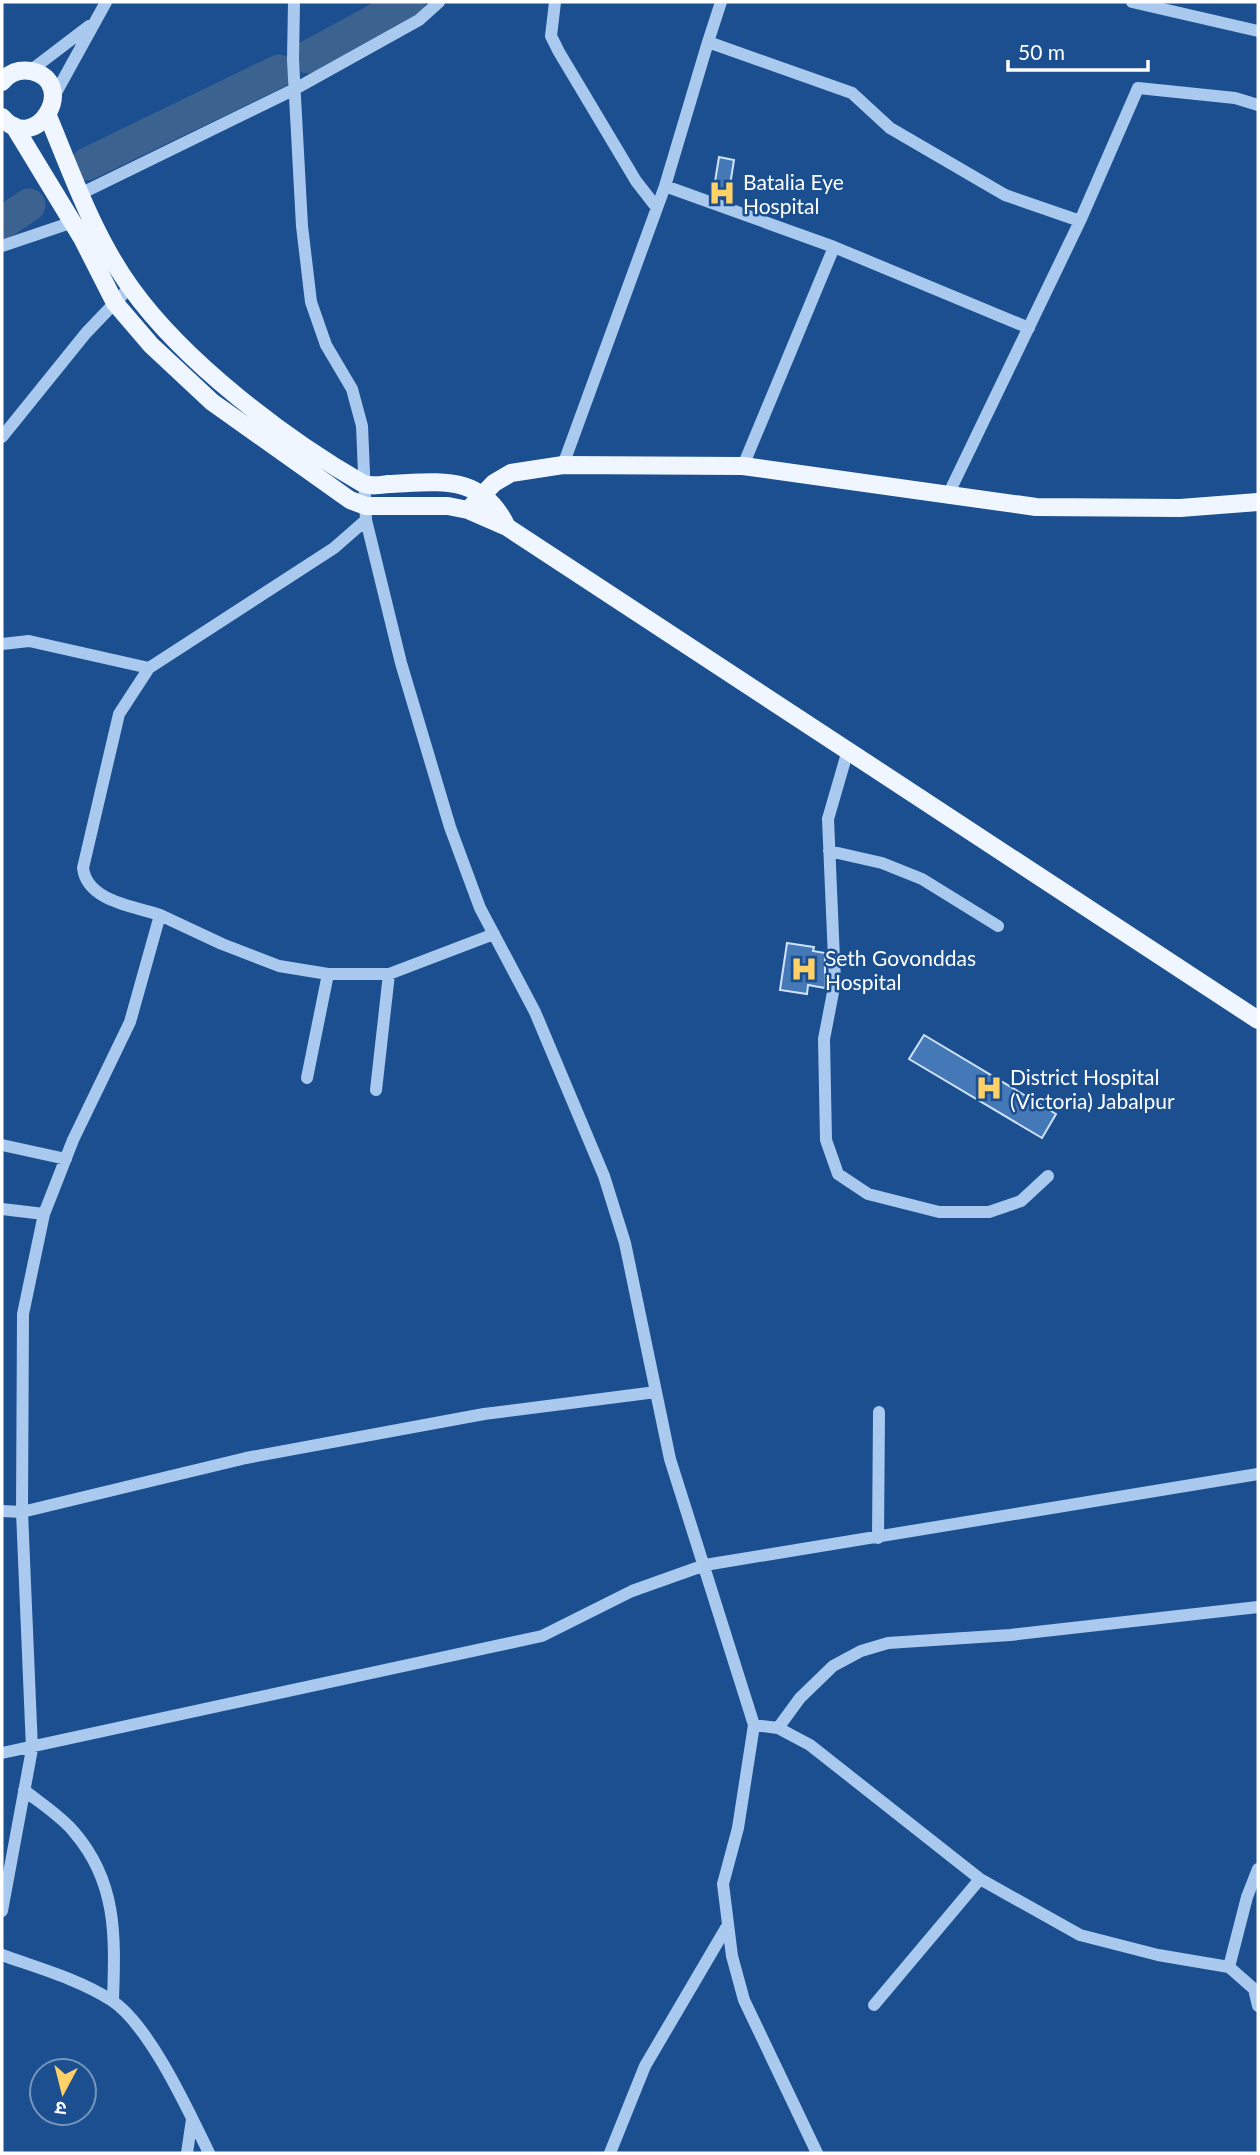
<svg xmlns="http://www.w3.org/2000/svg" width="1260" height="2155" font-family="Lato,'Noto Sans Devanagari',sans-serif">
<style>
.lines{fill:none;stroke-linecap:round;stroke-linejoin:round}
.river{stroke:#3c6290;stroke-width:33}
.building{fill:#4478b7;stroke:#cfe3fa;stroke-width:2}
.minor{stroke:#a9c9ee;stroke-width:12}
.major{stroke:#f0f6ff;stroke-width:18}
.labels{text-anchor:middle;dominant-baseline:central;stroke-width:5;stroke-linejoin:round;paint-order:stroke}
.poi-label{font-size:21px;fill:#fff;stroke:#1b4f8f;text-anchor:start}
</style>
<rect width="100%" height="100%" fill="#1b4f8f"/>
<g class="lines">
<path class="river" d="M308,57l101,-55
M87,164l192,-93
M2,223l27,-18"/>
</g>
<path class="building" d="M719,157l15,3 -6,38 -15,-4z
M787,943l27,4 -1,4 12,2v35l-17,-3 -1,9 -27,-4z
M924,1035l132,79 -14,24 -133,-79z"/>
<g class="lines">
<path class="minor" d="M294,2l-1,58 9,166 9,76 15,43 26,44 10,37 4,94 35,143 49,164 30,81 55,104 69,164 21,67 45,216 84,266 -16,103 -15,56 9,72 12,44 73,153
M555,2l-4,34 8,16 77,129 21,27
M721,2l-13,40 144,51 38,35 115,67 75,26 -133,276
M1132,2l126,29
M30,71l59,-45
M53,98l53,-96
M665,186l169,61 195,81
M80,194l215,-105 124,-69 20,-18
M1080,221l58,-133 97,10 23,7
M2,246l71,-24
M2,437l84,-104 44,-46
M563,465l102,-279 43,-144
M743,466l91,-219
M2,644l27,-3 120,27
M848,750l-20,69 7,163 -11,57 2,101 12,34 30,20 71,18h50l32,-11 27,-25
M829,851l53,12 40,16 76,47
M160,915l62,29 57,22 49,8h61l105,-40
M307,1078l21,-104
M376,1090l13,-116
M2,1145l64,14
M2,1209l42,5
M2,1511l20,1 224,-54 238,-44 172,-22
M878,1538l1,-126
M754,1725l24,3 32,17 170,134 100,56 78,20 71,12 25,22 4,17
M778,1728l22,-30 33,-32 28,-15 27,-8 122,-8 248,-28
M2,1753l540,-117 90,-45 73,-26 553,-91
M24,1790c16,13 37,26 50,42 44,51 41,106 39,169
M2,1911l30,-162 -10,-237 1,-198 21,-100 29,-74 57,-118 30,-107c-27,-9 -73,-14 -77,-47l36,-154 30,-46 185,-120 32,-28
M2,1955c36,13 76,24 109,45 38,24 78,112 98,153
M1229,1967l18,-70 11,-28
M874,2005l106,-126
M187,2153l5,-34
M610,2153l35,-87 81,-138"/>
<path class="major" d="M2,82c7,-9 17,-13 29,-11 49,11 5,86 -29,46
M48,116c24,58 46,121 83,172 53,74 153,150 231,195 7,4 18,2 26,1 52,-2 93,-11 119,43
M14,126l68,112 33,65 36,42 61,57 138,98 16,6h82l20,4 39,17 751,493
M468,510l26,-27 17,-10 52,-8 180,1 293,41 144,1 78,-6"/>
</g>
<defs>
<symbol id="hospital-bare" viewBox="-9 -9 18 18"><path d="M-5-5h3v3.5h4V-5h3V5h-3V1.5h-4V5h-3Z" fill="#ffd166" stroke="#1b4f8f" stroke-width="2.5" paint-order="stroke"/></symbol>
</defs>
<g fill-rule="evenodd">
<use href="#hospital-bare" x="703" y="174" width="38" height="38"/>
<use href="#hospital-bare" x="785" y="950" width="38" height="38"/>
<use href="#hospital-bare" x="970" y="1069" width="38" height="38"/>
</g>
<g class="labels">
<g class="poi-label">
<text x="743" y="181">Batalia Eye<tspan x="743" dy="24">Hospital</tspan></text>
<text x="825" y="957">Seth Govonddas<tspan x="825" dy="24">Hospital</tspan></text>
<text x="1010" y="1076">District Hospital<tspan x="1010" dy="24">(Victoria) Jabalpur</tspan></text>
</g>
</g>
<rect width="1260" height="2155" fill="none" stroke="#ffffff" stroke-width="7"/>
<g transform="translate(63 2092) rotate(187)"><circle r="33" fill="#1b4f8f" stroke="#7695bc" stroke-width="2"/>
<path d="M0-5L12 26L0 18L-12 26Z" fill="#ffd166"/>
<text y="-10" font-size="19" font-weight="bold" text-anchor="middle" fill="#ffffff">उ</text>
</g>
<path d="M1008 60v10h140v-10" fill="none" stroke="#ffffff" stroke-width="3.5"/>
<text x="1018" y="60" font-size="21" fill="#ffffff" stroke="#1b4f8f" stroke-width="5" paint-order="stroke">50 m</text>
</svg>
